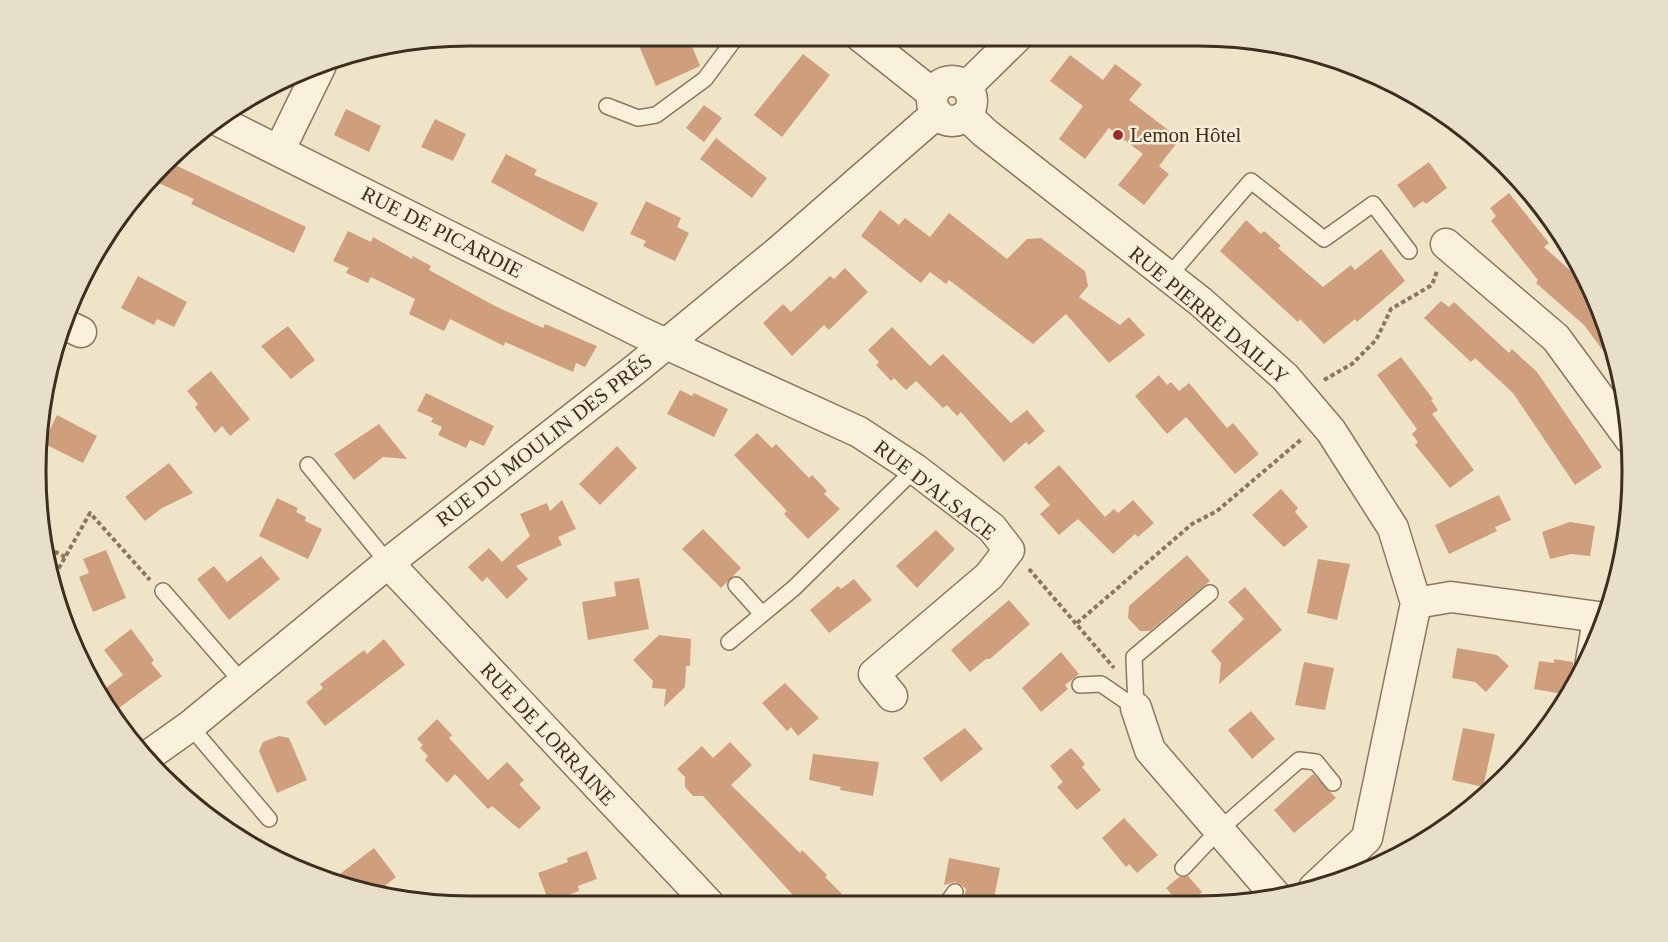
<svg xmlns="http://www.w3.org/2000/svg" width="1668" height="942" font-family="'Times New Roman',serif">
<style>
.building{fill:#cf9f7d}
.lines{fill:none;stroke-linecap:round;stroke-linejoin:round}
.service-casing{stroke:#8d765c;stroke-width:18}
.minor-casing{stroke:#8d765c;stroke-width:33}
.path{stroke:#8d765c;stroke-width:4;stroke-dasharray:4.5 3;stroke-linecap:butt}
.service{stroke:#faf1dc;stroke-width:15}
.minor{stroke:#faf1dc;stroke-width:30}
.poi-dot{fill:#9e2a2b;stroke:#f7eed8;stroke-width:2}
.labels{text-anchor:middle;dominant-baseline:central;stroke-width:5;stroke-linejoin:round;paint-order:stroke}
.poi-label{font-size:21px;fill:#3d2e20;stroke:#f7eed8;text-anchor:start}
.street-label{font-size:21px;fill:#3d2e20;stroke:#f7eed8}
.rim{fill:none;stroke:#3d2e20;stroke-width:3}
</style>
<rect width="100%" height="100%" fill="#f0e4c8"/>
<path class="building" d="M649,36h39l12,30 -44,20 -19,-45z
M803,54l27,21 -48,62 -28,-22z
M1070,55l33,25 12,-16 27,20 -13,16 51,39 -21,27 10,8 -25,31 -26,-20 25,-31 -34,-26 -24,31 -26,-20 24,-33 -33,-25z
M704,105l18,13 -18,24 -18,-14z
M346,109l35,17 -12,26 -35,-17z
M435,119l31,15 -13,27 -32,-14z
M716,138l51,40 -15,20 -52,-39z
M506,154l31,16 -3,5 64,28 -15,29 -92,-50z
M1429,162l18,26 -21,16 -3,-3 -9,7 -17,-23z
M171,163l135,64 -12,26 -103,-49 3,-5 -40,-18z
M1509,193l40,50 -5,4 47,42 27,72 -5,3 -29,-39 -48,-42 2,-3 -47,-59 5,-5 -6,-8z
M646,201l35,17 -4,9 12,6 -14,28 -32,-15 3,-5 -16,-7z
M880,210l19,15 6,-7 25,19 19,-24 58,46 20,-20 14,-1 44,33 3,15 -9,11 41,28 9,-8 16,18 -36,28 -43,-49 -33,30 -84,-64 -3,4 -16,-12 -9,11 -60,-47z
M1246,220l15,14 3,-3 17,15 -3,2 45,39 28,-22 4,5 26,-21 24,32 -48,41 -2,-3 -31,25 -24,-25 -2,3 -78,-71z
M348,231l23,11 2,-5 39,22 1,-3 18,10 -2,4 66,36 48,22 2,-4 52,22 -12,21 -9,-4 -3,9 -68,-30 -1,4 -54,-27 -6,12 -35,-17 6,-15 -44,-22 -3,6 -22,-10 3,-5 -16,-7z
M845,268l23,24 -39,38 -5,-5 -32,31 -29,-33 20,-19 8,8 39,-36 4,3z
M138,276l49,26 -13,25 -17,-8 -3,6 -33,-17z
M1441,301l8,6 5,-5 55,51 3,-4 25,23 65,95 -27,18 -62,-92 -38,-35 -4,4 -47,-44z
M288,326l27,34 -24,19 -30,-33z
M892,327l38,39 13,-12 68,69 16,-13 18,21 -16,14 -3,-3 -22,20 -43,-50 -4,4 -10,-11 -4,3 -27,-27 -10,9 -12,-12 -3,3 -15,-16 3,-3 -11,-12z
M1401,357l32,42 -2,1 7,10 -6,4 42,56 -24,18 -35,-43 3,-3 -6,-8 5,-5 -40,-54z
M211,371l39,48 -20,17 -8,-10 -7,7 -20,-26 3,-3 -11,-13z
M1159,375l8,10 4,-3 8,9 10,-8 38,45 6,-5 26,31 -24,20 -49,-57 -19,17 -32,-38z
M680,390l12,6 2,-3 34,16 -14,28 -47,-23z
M426,393l68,33 -10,20 -14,-6 -4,8 -28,-13 4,-8 -11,-5 2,-4 -16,-7z
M57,415l40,21 -14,27 -40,-20z
M379,424l28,35 -24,-2 -29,23 -20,-26z
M757,433l15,15 4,-4 33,34 3,-3 15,16 -3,3 16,15 -32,30 -24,-25 3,-3 -53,-56z
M617,446l20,22 -37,37 -21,-21z
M169,463l24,30 -31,15 -17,13 -20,-24z
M1059,465l46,52 9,-8 4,4 15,-13 21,23 -16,14 -3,-3 -22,20 -35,-35 -19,16 -19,-21 10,-9 -16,-18z
M1281,489l17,19 -3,4 13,15 -24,20 -32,-32z
M1499,495l12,25 -16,7 2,4 -48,23 -14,-29z
M277,498l21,10 -2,4 10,5 -1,4 17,8 -14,30 -49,-23z
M562,500l14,29 -18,8 4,8 -46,21 12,13 -21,20 -20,-22 -5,5 -14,-15 21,-19 13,14 28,-26 -10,-22 27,-11 3,8z
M1570,522l25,4 -5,30 -19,-2 -21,5 -8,-27z
M703,529l38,39 -20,20 -39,-39z
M936,530l19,19 -38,39 -21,-22z
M106,550l20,48 -33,14 -14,-35 10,-4 -6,-14z
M1187,555l23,26 -60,50h-10l-12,-13 1,-12z
M261,556l19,23 -51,41 -32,-41 17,-13 13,16z
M1318,559l32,5 -13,56 -30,-7z
M639,578l10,51 -61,11 -6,-38 34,-6 -2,-14z
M854,579l18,21 -43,33 -19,-23 28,-24 3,3z
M1245,587l37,43 -63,54 2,-21 -10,-12 33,-32 -16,-17z
M1009,600l21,24 -40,35h-4l-16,13 -19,-22z
M131,629l23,31 -3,3 11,13 -47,35 -13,-20 21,-16 -19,-25z
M659,635l32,4 -1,27h-4l-1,21 -21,20 2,-18 -14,-1 1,-7 -20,-21z
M384,639l21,26 -80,61 -19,-24 17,-14 -3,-4 44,-34 3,4z
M1457,648l40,7 12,11 -23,26 -11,-10 -23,-4z
M1061,652l18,22 -14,11 3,4 -27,23 -19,-24z
M1554,659l19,3v11l4,5 -8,17 -35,-6 5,-28 15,2z
M1304,662l30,6 -9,42 -30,-5z
M785,683l34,35 -21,18 -7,-9 -4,4 -25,-28z
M1251,711l24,28 -23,20 -24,-29z
M437,719l15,16 -3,3 39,42 19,-18 17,18 -5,4 22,24 -22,21 -27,-23 -4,3 -33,-35 -8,9 -22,-23 3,-4 -8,-8 3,-3 -6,-6z
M965,728l18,21 -42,33 -18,-24z
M1463,728l32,6 -12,53 -31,-7z
M279,736l10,2 18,42 -30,13 -18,-42 4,-9z
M730,742l22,23 -21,20 69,68 2,-3 25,25 -2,2 17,17 -10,10h-31l-98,-108h-10l-8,-9v-10l-8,-8 25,-23 11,12z
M1071,748l14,16 -3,3 19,23 -24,20 -20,-23 6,-5 -13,-16z
M813,754l66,8 -6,34 -33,-6 1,-3 -32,-7z
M1313,774l23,24 -42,35 -20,-23z
M1124,818l34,37 -21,18 -8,-9 -3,3 -24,-29z
M374,848l22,29 -21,17 -17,-3 -26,-11z
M587,851l10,28 -19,7 1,5 -30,11 -11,-29 30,-11 -1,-4z
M949,858l51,10 -7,35h-30l3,-14 -5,-4 -6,-3 -11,3z
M1188,876l14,16 -2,2 8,8 -29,1 -13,-15 13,-11z"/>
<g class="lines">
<defs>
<path id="service" d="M607,106l31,12 18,-3 49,-36 32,-43
M1168,277l83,-96 73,58 49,-35 36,47
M308,465l80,98
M736,585l26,29
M163,591l80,92
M729,642l65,-54 121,-119
M1582,670l9,-54
M1080,685l21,-1 35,24
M1136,708l-2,-51 76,-64
M190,726l79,93
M1183,868l36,-38 80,-70 17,2 17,21
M947,903l8,-11"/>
<path id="minor" d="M860,36l73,58
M932 101a20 20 0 1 1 40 0a20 20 0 1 1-40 0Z
M966,87l51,-50
M966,115l19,18 216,169 84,75 46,54 62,97 23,75 -49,235 -53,50
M217,120l423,212 219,100 56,37 77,59 17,22 -20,26 -115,98 18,22
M279,151l42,-86
M1446,244l110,94 74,101
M66,325l15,7
M388,563l321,341
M1416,603l35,-6 155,21
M1136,708l14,42 127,147
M145,758l45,-32 198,-163 249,-195 142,-117 158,-138"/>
</defs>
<use href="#service" class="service-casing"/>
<use href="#minor" class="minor-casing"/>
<path class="path" d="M1324,380l28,-16 24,-24 15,-31 41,-24 5,-14
M48,548l17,9
M1029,569l85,99
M55,575l35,-62 60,67
M1077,623l115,-99 25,-13 86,-73"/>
<use href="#service" class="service"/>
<use href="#minor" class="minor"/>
</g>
<circle class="poi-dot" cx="1118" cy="135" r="6"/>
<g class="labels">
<g class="poi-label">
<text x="1130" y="135">Lemon Hôtel</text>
</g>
<g class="street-label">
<text transform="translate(442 232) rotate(27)">RUE DE PICARDIE</text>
<text transform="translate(1209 315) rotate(40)">RUE PIERRE DAILLY</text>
<text transform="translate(544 440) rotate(-38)">RUE DU MOULIN DES PRÉS</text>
<text transform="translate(935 490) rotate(38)">RUE D'ALSACE</text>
<text transform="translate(548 734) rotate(47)">RUE DE LORRAINE</text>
</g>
</g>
<path d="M0 0H1668V942H0ZM470 46H1198A424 424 0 0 1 1622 470V472A424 424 0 0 1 1198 896H470A424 424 0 0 1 46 472V470A424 424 0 0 1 470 46Z" fill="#e8dfc9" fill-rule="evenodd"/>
<path class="rim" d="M470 46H1198A424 424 0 0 1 1622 470V472A424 424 0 0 1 1198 896H470A424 424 0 0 1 46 472V470A424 424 0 0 1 470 46Z"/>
</svg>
